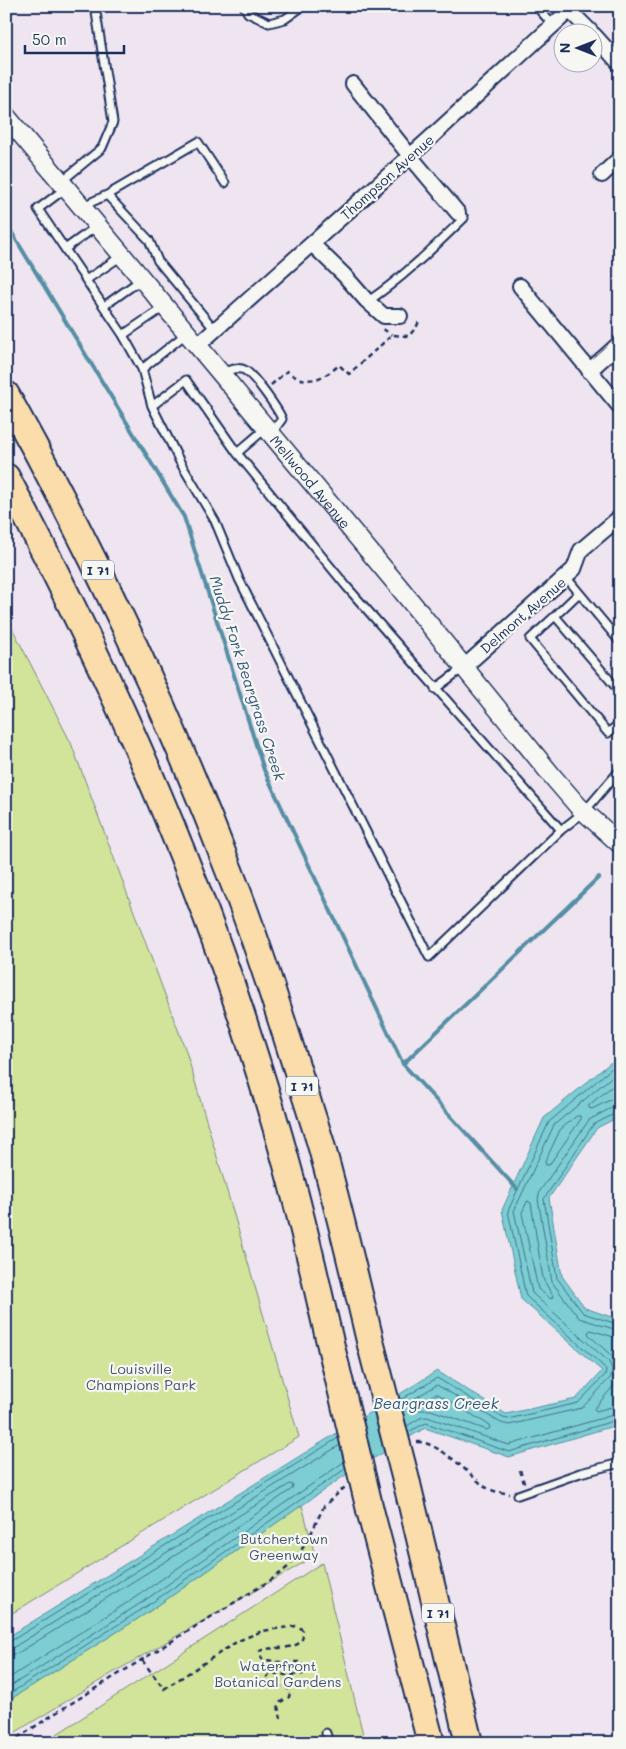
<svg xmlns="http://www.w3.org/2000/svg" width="626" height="1749" font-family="Mali,sans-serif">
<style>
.green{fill:#d2e499;stroke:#768a7c}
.water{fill:#7cced3;stroke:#558ea4}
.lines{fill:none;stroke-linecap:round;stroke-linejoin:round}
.shore{stroke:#426f8d;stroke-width:1}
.stream{stroke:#558ea4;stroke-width:4}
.service-casing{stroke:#1b2f5e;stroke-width:11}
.minor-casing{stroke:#1b2f5e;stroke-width:18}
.tertiary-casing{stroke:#1b2f5e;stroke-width:21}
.motorway-casing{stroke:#1b2f5e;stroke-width:30}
.path{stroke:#1b2f5e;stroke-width:2.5;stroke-dasharray:5 4;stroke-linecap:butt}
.service{stroke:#f6f6f2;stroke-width:7}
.minor{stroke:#f6f6f2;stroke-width:14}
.tertiary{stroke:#f6f6f2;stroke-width:18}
.motorway{stroke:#fbddab;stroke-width:26}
.motorway-bridge-casing{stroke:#1b2f5e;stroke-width:30;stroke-linecap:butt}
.motorway-bridge{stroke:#fbddab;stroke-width:26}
.labels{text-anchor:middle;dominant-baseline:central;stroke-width:4.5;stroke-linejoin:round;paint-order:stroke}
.shield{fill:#f6f6f2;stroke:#5d6b8a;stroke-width:1}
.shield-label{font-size:12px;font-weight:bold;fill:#1b2f5e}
.street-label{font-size:14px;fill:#1b2f5e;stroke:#f6f6f2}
.park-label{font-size:14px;fill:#40536a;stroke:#f6f6f2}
.water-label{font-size:15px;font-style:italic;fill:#33577b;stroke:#f6f6f2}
</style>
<rect width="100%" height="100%" fill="#efe5f0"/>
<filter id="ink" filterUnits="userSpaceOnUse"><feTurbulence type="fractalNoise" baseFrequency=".02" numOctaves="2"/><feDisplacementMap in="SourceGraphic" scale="10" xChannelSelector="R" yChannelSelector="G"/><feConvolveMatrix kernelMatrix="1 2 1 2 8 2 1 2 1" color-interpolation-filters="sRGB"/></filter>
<g filter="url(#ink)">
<path class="green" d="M6,616l65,127 115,308 113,386 -293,180z
M302,1505l13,51 -204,118 -105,64v-36l141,-89z
M322,1563l43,180h-322z"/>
<path class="water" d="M620,1061v55l-23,12 -48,70 13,78 23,32 35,12v104l-111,33 -84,-29 -78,46 -200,139 -141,89v-64l431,-267 69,43 70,-15 26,-28 -81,-72 -19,-89 42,-92 66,-55z"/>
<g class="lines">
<path class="shore" d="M620,1080l-31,25v3l3,1 18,-9 10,-2
M620,1106l-7,1 -24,13 -49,71 -2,8 14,83 27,36 41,13
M620,1112l-4,1 -23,12 -49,74 13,79 26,35 37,12
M577,1116h3l1,3 -32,46h-3l-1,-3 15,-32z
M528,1201l3,2 12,76 10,17 -2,3 -13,-10 -16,-76z
M620,1339l-29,-9 -3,2 1,3 26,24 5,10
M620,1374l-4,9 -22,26 2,2 24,-6
M435,1394h3l51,31 1,3 -3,2 -56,-20h-17l1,-3z
M400,1400l37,-22 66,40 5,1 70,-16 27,-28 1,-4 -2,-4 -78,-71 -18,-85 41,-89 63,-54 8,-2
M402,1406l35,-21 64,38 8,2 73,-17 29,-31 1,-8 -3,-7 -77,-69 -18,-82 40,-86 61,-51 5,-2
M407,1426l13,-8 7,-1 82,28 111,-32
M408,1432l18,-9 83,29 111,-33
M6,1642l5,-1 327,-203
M6,1648l8,-1 326,-202
M6,1656l12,-3 272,-169 3,1 -1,4 -156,108 -130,83
M6,1689l135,-86 203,-141
M6,1696l138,-88 201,-139"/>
<path class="stream" d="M6,223l178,294 80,253 139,294 114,125
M403,1064l196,-187"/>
<defs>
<path id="service" d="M244,6l4,7 21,10 16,-4 18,-13
M536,6l17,19
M62,181l40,-33 11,-26 -18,-116
M66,188l-28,21 85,126 19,34 10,37 28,56 35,59 24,58 190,378 132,-127
M107,195l91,-53 27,41
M83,206l24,-11 42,45 9,21 57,69
M65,249l32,-23
M86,280l37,-25
M367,302c36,-24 66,-54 97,-84l-6,-5
M104,306l38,-27
M123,335l41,-28
M142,369l45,-36
M222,372c8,-2 17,-6 24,-1 9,6 32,38 36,48l-10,14
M152,406l34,-26 51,73 110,134 214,243 23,-18 36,-42
M237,453l28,-24
M566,577l54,65
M579,593l-24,23 65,76
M555,616l-25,23 78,94 12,-10
M435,689l28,-21
M518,1495l62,-22 40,-10
M326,1733l3,10"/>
<path id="minor" d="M570,11l21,21
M594,35l26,29
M353,84l57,72 48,57
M602,175l18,-17
M312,244l32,31 22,25 18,16h16
M520,286l100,121
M198,345l229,-204 147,-135
M589,371l31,-28
M464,667l110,-98 7,-19 39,-33"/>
<g id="tertiary">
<path id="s1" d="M6,116l393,471 154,190 25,29 42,38"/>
</g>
<path id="motorway" d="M6,395c88,157 164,320 228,488 22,56 40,113 58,170 9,29 19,59 28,88 19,68 35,136 51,204
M6,477c91,172 173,349 234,534 20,61 39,122 55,184 15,57 27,115 41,172
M407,1484l62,259
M370,1510l61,233"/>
</defs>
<use href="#service" class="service-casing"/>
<use href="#minor" class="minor-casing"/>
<use href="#tertiary" class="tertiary-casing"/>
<use href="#motorway" class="motorway-casing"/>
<path class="path" d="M383,329l9,6
M271,385l16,-14c18,16 37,8 52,-6l10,9 43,-39 17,1 8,-10 3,-7
M417,1442c21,-1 52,32 68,45l9,4 16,3
M520,1470l4,13
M142,1660l22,29 74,-48 24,-10 34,-5c5,2 8,3 7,9 -1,18 -33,10 -43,16v3l2,5 15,3h23l5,5 -2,7 -16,1 -16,-2 -4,4 2,5 9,4 9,1 3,5 -1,5 -10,6 -1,4 3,11
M10,1743l44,-29 220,-136 14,-11 12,-15 8,-12 16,-34 21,-19"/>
<use href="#service" class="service"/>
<use href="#minor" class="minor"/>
<use href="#tertiary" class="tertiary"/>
<use href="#motorway" class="motorway"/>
<defs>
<path id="motorway-bridge" d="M371,1345l36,139
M336,1367l34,143"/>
</defs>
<use href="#motorway-bridge" class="motorway-bridge-casing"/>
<use href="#motorway-bridge" class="motorway-bridge"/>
</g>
</g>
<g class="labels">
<g class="shield">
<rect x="82" y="560.5" width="32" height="19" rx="4"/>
<rect x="286" y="1076.5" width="32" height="19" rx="4"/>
<rect x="422" y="1603.5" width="32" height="19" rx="4"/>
</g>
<g class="shield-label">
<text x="98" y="570">I 71</text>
<text x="302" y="1086">I 71</text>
<text x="438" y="1613">I 71</text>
</g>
<g class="street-label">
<text transform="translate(387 177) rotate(-42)">Thompson Avenue</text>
<text stroke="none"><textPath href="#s1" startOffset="476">Mellwood Avenue</textPath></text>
<text transform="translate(523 615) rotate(-41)">Delmont Avenue</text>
</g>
<g class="park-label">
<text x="141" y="1368">Louisville<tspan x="141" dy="16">Champions Park</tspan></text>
<text x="284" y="1538">Butchertown<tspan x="284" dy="16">Greenway</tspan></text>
<text x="278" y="1665">Waterfront<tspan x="278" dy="16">Botanical Gardens</tspan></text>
</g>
<g class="water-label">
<text transform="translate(248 678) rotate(72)">Muddy Fork Beargrass Creek</text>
<text x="436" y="1403">Beargrass Creek</text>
</g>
</g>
<rect width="626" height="1749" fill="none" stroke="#f6f6f2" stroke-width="25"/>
<rect x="12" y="12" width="601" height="1724" fill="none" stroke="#1b2f5e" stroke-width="2" filter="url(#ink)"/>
<g transform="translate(578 48) rotate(270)"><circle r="24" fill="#f6f6f2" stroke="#9ea6b7"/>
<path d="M0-4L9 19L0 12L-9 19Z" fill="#1b2f5e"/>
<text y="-8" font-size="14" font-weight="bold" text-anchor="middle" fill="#1b2f5e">N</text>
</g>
<path d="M25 45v8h99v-8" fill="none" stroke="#1b2f5e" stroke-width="2.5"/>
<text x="32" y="45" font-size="15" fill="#1b2f5e" stroke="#f6f6f2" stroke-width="4" paint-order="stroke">50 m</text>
</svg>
